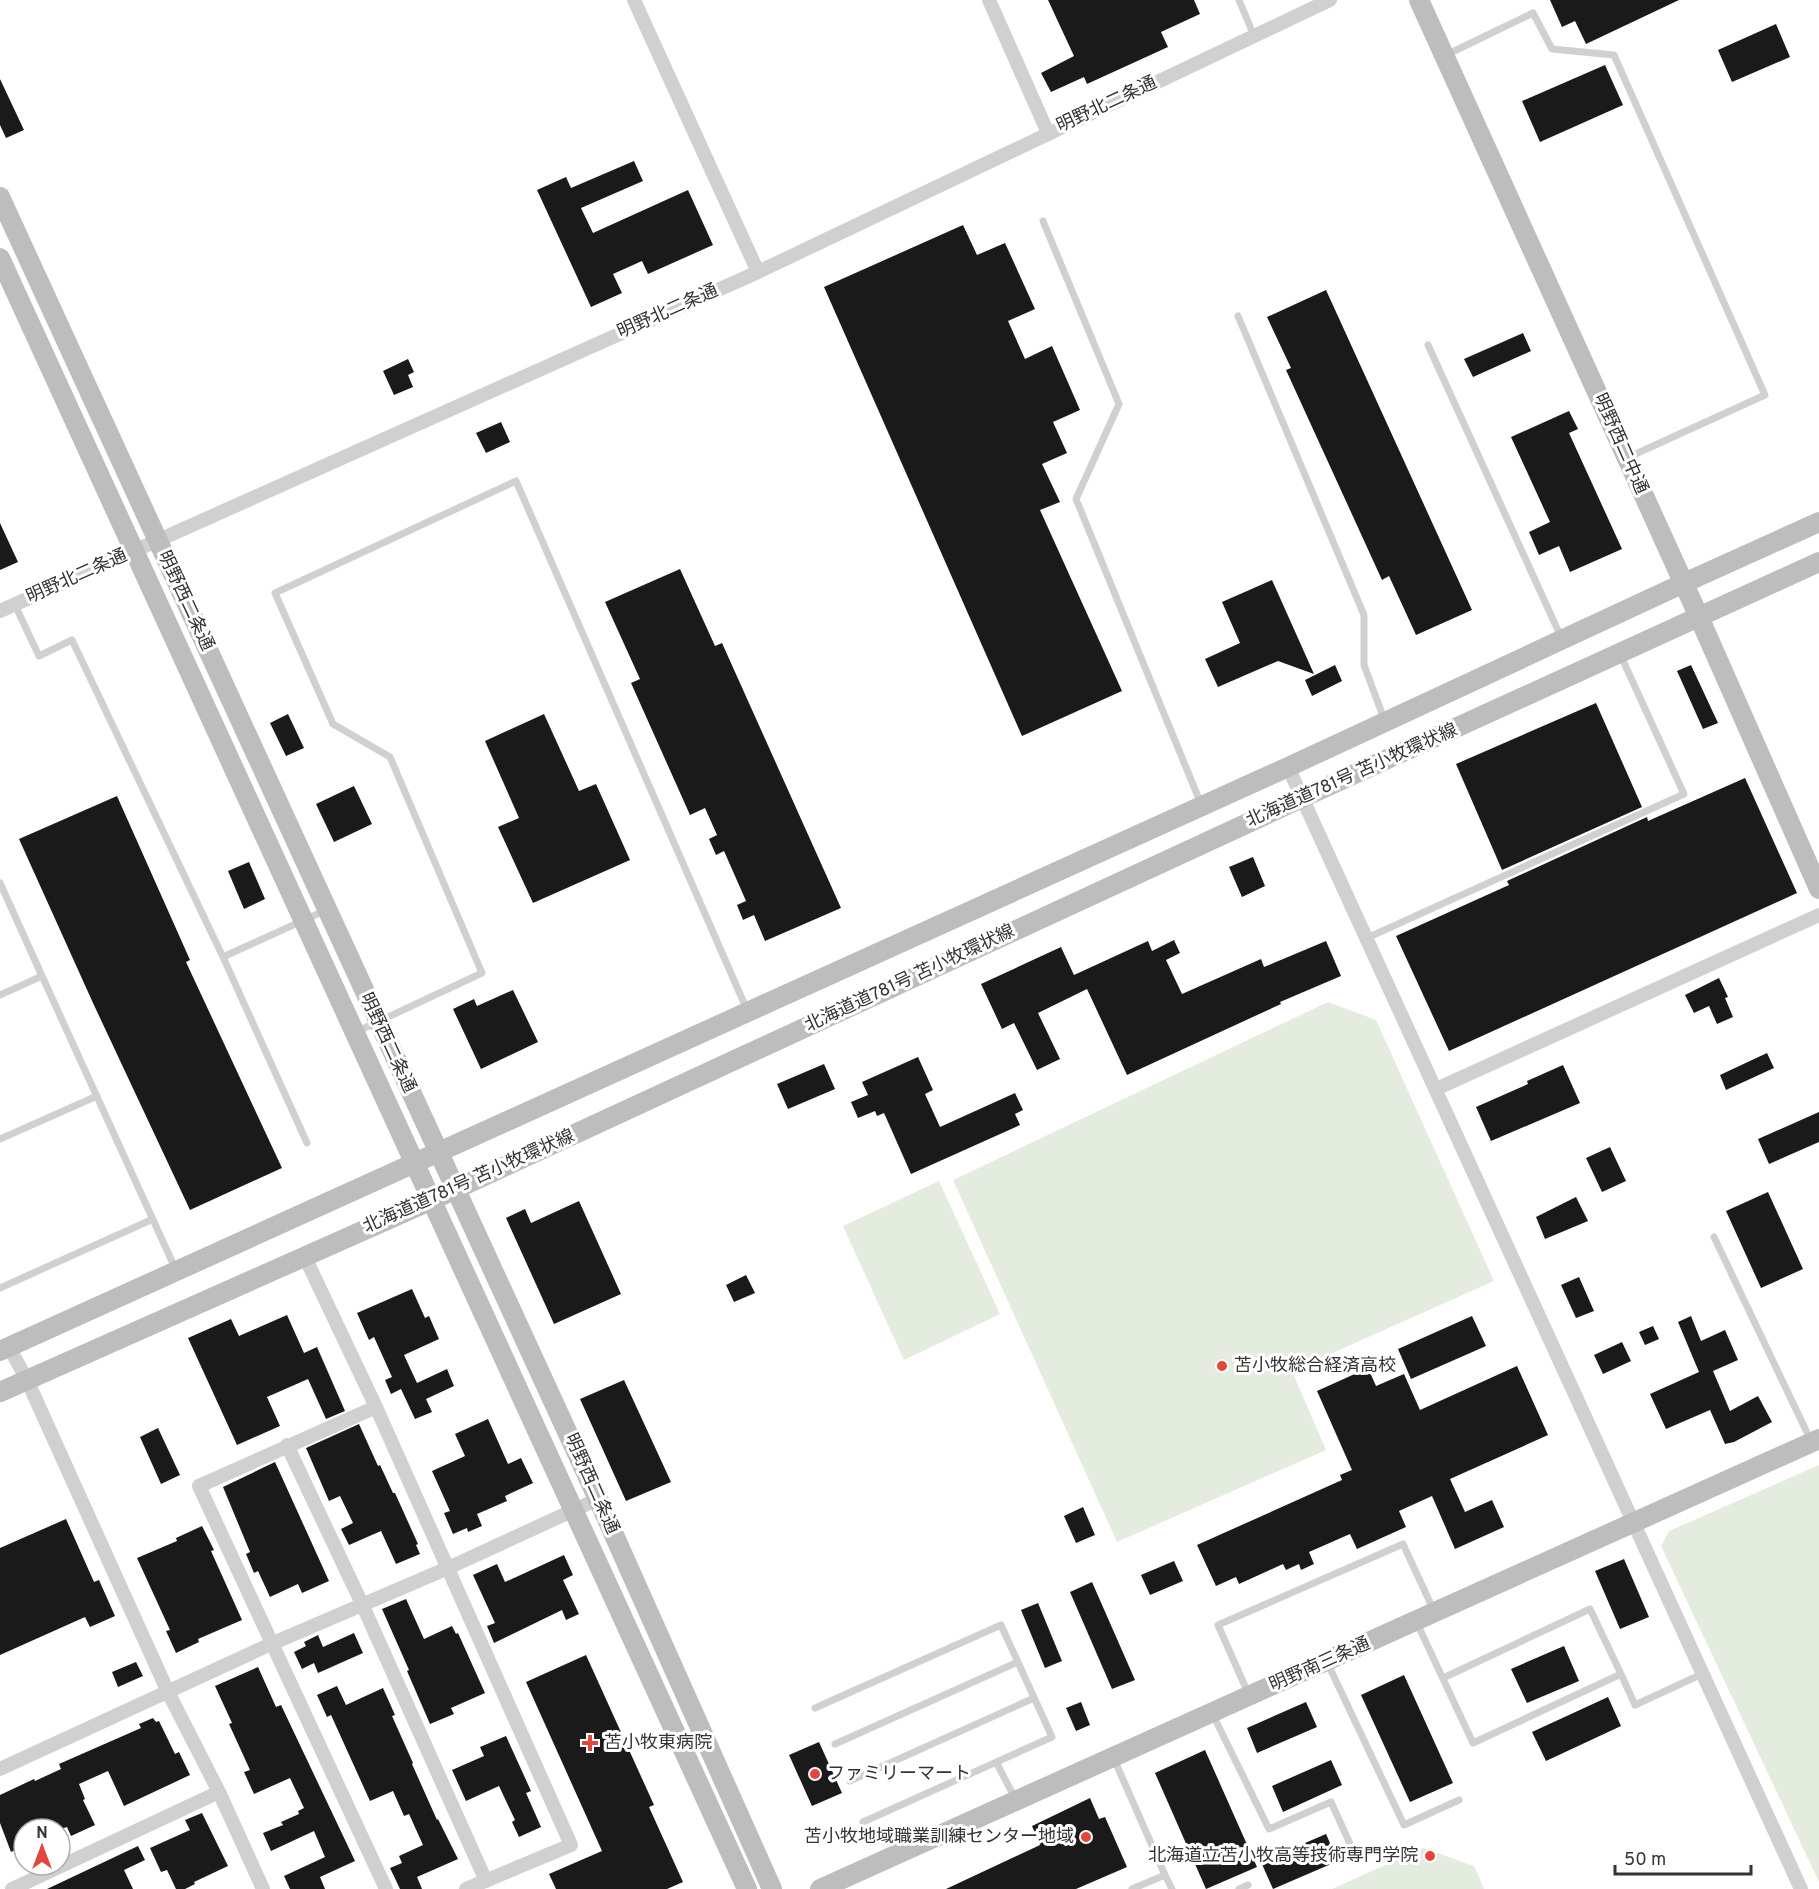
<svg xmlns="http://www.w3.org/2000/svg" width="1819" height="1889" font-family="Overpass,'Noto Sans JP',sans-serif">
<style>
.green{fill:#e4ecdf}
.building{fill:#1a1a1a}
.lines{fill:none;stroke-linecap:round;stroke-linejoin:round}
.lane{stroke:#d0d0d0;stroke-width:7}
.street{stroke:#d0d0d0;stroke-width:14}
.secondary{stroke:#bdbdbd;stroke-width:20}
.poi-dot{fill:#e2463d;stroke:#fff;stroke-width:2}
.labels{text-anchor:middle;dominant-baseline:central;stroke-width:6;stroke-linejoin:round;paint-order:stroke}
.street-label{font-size:18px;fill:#333;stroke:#fff}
.poi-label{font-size:18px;fill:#333;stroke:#fff;text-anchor:start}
</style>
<rect width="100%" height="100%" fill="#fff"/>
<path class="green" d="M1328,1002l48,18 118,261 -202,90 34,79 -209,92 -164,-362z
M939,1181l61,133 -96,46 -61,-134z
M1819,1465v417l-158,-336 8,-15z
M1423,1848l51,18 10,23h-152z"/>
<path class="building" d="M1048,0h146l6,14 -39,18 7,15 -81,37 -3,-7 -33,15 -10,-19 33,-17z
M1550,0h129l-93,44 -11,-23 -13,6z
M1776,24l14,33 -58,25 -14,-32z
M1605,65l18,40 -83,37 -18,-41z
M0,79l24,51 -18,8 -6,-13z
M634,161l9,20 -62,27 12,25 95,-43 25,55 -65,29 -6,-13 -29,13 9,19 -31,14 -54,-117 29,-13 5,11z
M963,225l14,30 28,-12 30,66 -27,12 17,38 27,-13 28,64 -27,12 14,31 -25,11 18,38 -20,8 82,181 -100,45 -198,-449z
M1326,290l146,320 -56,25 -27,-59 -7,4 -96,-210 5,-2 -24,-51z
M1523,333l8,18 -58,26 -9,-18z
M408,359l6,13 -6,3 5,12 -19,8 -11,-24z
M1569,411l9,18 -9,4 53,116 -52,23 -11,-26 -20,9 -10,-23 21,-10 -39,-85z
M501,422l9,20 -24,11 -10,-20z
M0,523l18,39 -18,8z
M680,569l35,77 7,-3 119,265 -76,33 -11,-26 -11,5 -6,-15 9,-4 -22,-50 -8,4 -7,-16 8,-4 -12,-27 -15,7 -59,-132 9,-4 -35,-77z
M1272,580l42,94 -36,-13 -60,26 -13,-28 35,-16 -18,-41z
M1335,665l7,16 -30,15 -7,-16z
M1691,665l27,58 -15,6 -26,-58z
M1596,703l46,104 -140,63 -46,-106z
M288,714l16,34 -18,8 -16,-33z
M544,714l35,77 17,-7 34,76 -97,43 -35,-76 21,-9 -34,-77z
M1745,778l52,115 -348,158 -53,-115 113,-51 -2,-4 140,-64 1,4z
M354,786l18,38 -38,18 -18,-38z
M117,796l73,164 -4,2 96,206 -92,42 -97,-207 -74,-164z
M1253,857l12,29 -23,11 -13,-30z
M249,862l16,37 -21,10 -16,-38z
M1174,940l6,13 -14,7 16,34 79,-35 3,8 62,-26 15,35 -61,26 1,2 -154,71 -40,-86 -49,24 22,46 -23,11 -23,-47 -12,6 -21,-45 80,-37 13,28 74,-34 4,10z
M1719,978l9,19 -3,1 8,19 -16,7 -8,-18 -15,7 -9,-18z
M513,990l25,52 -57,27 -28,-60 21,-10 3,7z
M1767,1053l7,15 -48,22 -6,-15z
M918,1057l15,33 -8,4 15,33 75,-34 8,17 -8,4 5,11 -109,49 -27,-61 -7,3 -2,-5 -17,7 -7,-16 17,-7 -6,-13z
M824,1064l11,25 -47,20 -11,-25z
M1563,1065l17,38 -89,38 -15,-34 52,-23 -1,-3z
M1819,1112v30l-50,22 -11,-25z
M1610,1147l16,34 -24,11 -16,-34z
M1768,1192l35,77 -42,19 -35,-77z
M1576,1197l12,24 -43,18 -9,-22z
M579,1201l42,93 -67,30 -48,-106 19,-9 6,14z
M746,1275l9,18 -21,9 -8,-17z
M1579,1277l15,34 -18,7 -15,-33z
M412,1289l13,29 4,-2 10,23 -35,16 13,28 30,-14 7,17 -28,13 6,13 -17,7 -14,-30 -10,5 -6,-14 7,-3 -18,-40 -5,3 -12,-27z
M287,1315l17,38 13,-6 28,64 -19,8 -18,-40 -41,18 13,29 -43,19 -49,-107 43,-19 8,17z
M1472,1316l14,30 -75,33 -13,-30z
M1691,1316l10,25 24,-11 13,30 -25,11 17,40 28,-15 14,26 -38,20 -9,2 -15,-34 -44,19 -16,-35 49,-22 -21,-50z
M1653,1326l6,13 -14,6 -6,-13z
M1622,1342l9,19 -28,13 -9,-19z
M1517,1366l31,69 -98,44 15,33 27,-12 12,27 -49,22 -23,-53 -33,15 7,16 -49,22 -7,-15 -41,18 5,12 -13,6 -2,-6 -13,6 -3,-6 -44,20 -3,-7 -20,9 -19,-41 145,-65 -2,-5 12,-5 -35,-79 51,-23 8,18 28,-12 16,36z
M624,1380l47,102 -45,19 -46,-102z
M488,1419l20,45 13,-6 12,25 -28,13 2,5 -30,13 5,12 -14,6 -1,-4 -14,6 -9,-21 6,-2 -18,-40 33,-15 -10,-22z
M359,1424l19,42 2,-1 13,28h2l23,51 -2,1 4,9 -24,10 -15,-33 -32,14 -8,-16 12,-6 -13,-27 -11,5 -23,-53z
M158,1428l22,47 -19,9 -21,-47z
M275,1462l54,119 -27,12 -4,-9 -28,13 -12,-26 -4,2 -8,-19 4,-2 -27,-65z
M1083,1507l12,28 -19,8 -12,-27z
M66,1519l28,63 5,-2 16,36 -25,11 -5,-10 -85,38v-107z
M202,1526l12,24 -3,1 31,69 -44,19 1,3 -23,11 -10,-22 4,-1 -33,-72 40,-17 -1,-3z
M564,1555l9,20 -10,5 16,34 -13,6 -4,-10 -68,33 -7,-17 8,-3 -22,-48 24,-11 8,18z
M1624,1559l25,58 -29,12 -25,-58z
M1174,1561l9,20 -33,14 -9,-20z
M1092,1582l43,98 -23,9 -42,-97z
M406,1599l18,40 28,-13 4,8 2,-1 27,60 -34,15 3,6 -24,10 -23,-53 2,-1 -27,-61z
M1038,1603l24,58 -17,7 -24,-58z
M354,1633l9,20 -45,20 -4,-10 -12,6 -8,-17 12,-6 -2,-4 14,-7 5,12z
M1564,1646l15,35 -52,22 -16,-34z
M586,1655l68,150 -5,2 34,75 -16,7h-111l-7,-15 53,-23 -76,-169z
M136,1662l7,14 -25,11 -6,-15z
M258,1667l18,40 5,-2 74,156 -35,16 5,12h-35l-6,-13 41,-19 -11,-26 -43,20 -8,-18 20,-8 -2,-3 18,-8 -1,-3 6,-3 -14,-30 -36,16 -10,-22 6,-2 -21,-46 3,-1 -17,-37z
M1404,1675l49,108 -43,19 -49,-107z
M337,1686l9,19 37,-17 12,27 -3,1 21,47 -1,1 25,56 1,-1 20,40 -41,18 5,12h-22l-10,-21 12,-5 -3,-7 24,-11 -14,-31 -5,2 -11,-25 -23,10 -39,-86 -4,2 -10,-22z
M1608,1697l13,29 -75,35 -14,-29z
M1081,1702l9,23 -14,6 -10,-23z
M1306,1702l11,25 -60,26 -10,-25z
M153,1718l3,4 3,-1 16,33 4,-2 11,23 -66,31 -16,-35 -29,13 6,15 -2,1 12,25 -24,11 -4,-9 -6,2h-37v17l-13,6 -11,-29v-28l34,-16 1,2 26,-12 -2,-5 82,-36 -2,-4z
M506,1736l25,55 -5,2 15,34 -22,10 -7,-15 3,-2 -16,-34 -33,15 -14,-31 32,-14 -4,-9z
M819,1742l23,51 -30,13 -23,-51z
M1205,1750l52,117 -51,22 -51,-116z
M1331,1760l11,25 -59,27 -11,-26z
M1090,1798l9,21 6,-2 22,50 -51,22h-130l94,-44 -8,-19z
M202,1813l26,53 -34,16 1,2 -10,5h-9l-9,-19 -6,2 -11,-24 40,-18 -5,-10z
M1326,1834l12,27 -65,28 -12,-27z
M138,1846l7,14 -21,10 9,19h-86z"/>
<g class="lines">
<path class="lane" d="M1239,0l15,36
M1446,55l87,-42 19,36 62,6 151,340 -136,62
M1043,221l76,183 -43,95 125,305
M1238,316l126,299v50l20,54
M1428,345l133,292
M15,605l24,51 33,-16 151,317 84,186
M0,883l42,93 -42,19
M1367,938l317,-144 -64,-140
M223,957l101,-46
M42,976l133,292
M356,1032l126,-59 -92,-216 -57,-33 -58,-131 241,-112 231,529
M0,1139l97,-43
M1714,1237l97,204
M0,1288l153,-69
M1416,1621l57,122 148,-69 14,31 67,-31
M1327,1662l77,163 55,-25
M1443,1678l147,-69 31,65
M1248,1693l-30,-68 185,-81 31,67
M815,1708l186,-83 51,112 -189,85
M1213,1715l56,114 62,-27 25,55
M835,1744l183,-82
M1114,1759l51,116 -33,14
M996,1762l20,38
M850,1781l184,-83
M1165,1875l7,14
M1239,1889l9,-4"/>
<path class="street" d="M634,0l124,272
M989,0l59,133
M0,611l758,-339 572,-272
M1288,767l513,1122
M1436,1089l383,-174
M304,1255l72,152 195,438 -105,44
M9,1347l18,33 141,312 51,100 44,97
M376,1407l-177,79 187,403
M287,1445l76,161 123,275
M0,1769l271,-125 177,-76 150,-69
M12,1889l207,-97"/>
<path class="secondary" d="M1419,0l280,617 120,272
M0,197l598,1302 174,390
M0,258l747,1631
M0,1351l1288,-584 396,-184 135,-61
M0,1392l432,-192 870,-402 517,-236
M820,1889l999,-450"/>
</g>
<g class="poi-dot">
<circle cx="1222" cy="1366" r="6"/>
<path d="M587 1734h6v6h6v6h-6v6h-6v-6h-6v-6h6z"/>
<circle cx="815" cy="1774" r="6"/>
<circle cx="1086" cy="1837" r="6"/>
<circle cx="1430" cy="1856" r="6"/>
</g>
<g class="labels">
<g class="street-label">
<text transform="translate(1107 105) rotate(-25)">明野北二条通</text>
<text transform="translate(668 312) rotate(-24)">明野北二条通</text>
<text transform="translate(1620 444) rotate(66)">明野西二中通</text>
<text transform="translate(77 577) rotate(-24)">明野北二条通</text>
<text transform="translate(185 601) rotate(65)">明野西二条通</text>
<text transform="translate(1352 776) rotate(-24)">北海道道781号 苫小牧環状線</text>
<text transform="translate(910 979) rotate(-25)">北海道道781号 苫小牧環状線</text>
<text transform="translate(387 1043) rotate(65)">明野西二条通</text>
<text transform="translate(469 1182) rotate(-24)">北海道道781号 苫小牧環状線</text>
<text transform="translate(591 1484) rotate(66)">明野西二条通</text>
<text transform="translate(1320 1665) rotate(-24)">明野南三条通</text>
</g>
<g class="poi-label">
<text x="1234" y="1366">苫小牧総合経済高校</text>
<text x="604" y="1743">苫小牧東病院</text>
<text x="827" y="1774">ファミリーマート</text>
<text x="1074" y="1837" text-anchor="end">苫小牧地域職業訓練センター地域</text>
<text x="1418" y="1856" text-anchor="end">北海道立苫小牧高等技術専門学院</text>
</g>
</g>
<g transform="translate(42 1847)"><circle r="28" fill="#ffffff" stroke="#adadad" stroke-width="1.5"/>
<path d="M0-4.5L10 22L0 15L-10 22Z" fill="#e2463d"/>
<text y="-9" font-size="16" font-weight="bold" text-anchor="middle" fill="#333333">N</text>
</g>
<path d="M1615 1865v9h136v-9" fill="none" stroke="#333333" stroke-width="3"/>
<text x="1624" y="1865" font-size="18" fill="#333333" stroke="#ffffff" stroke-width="4.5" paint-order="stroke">50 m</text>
</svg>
